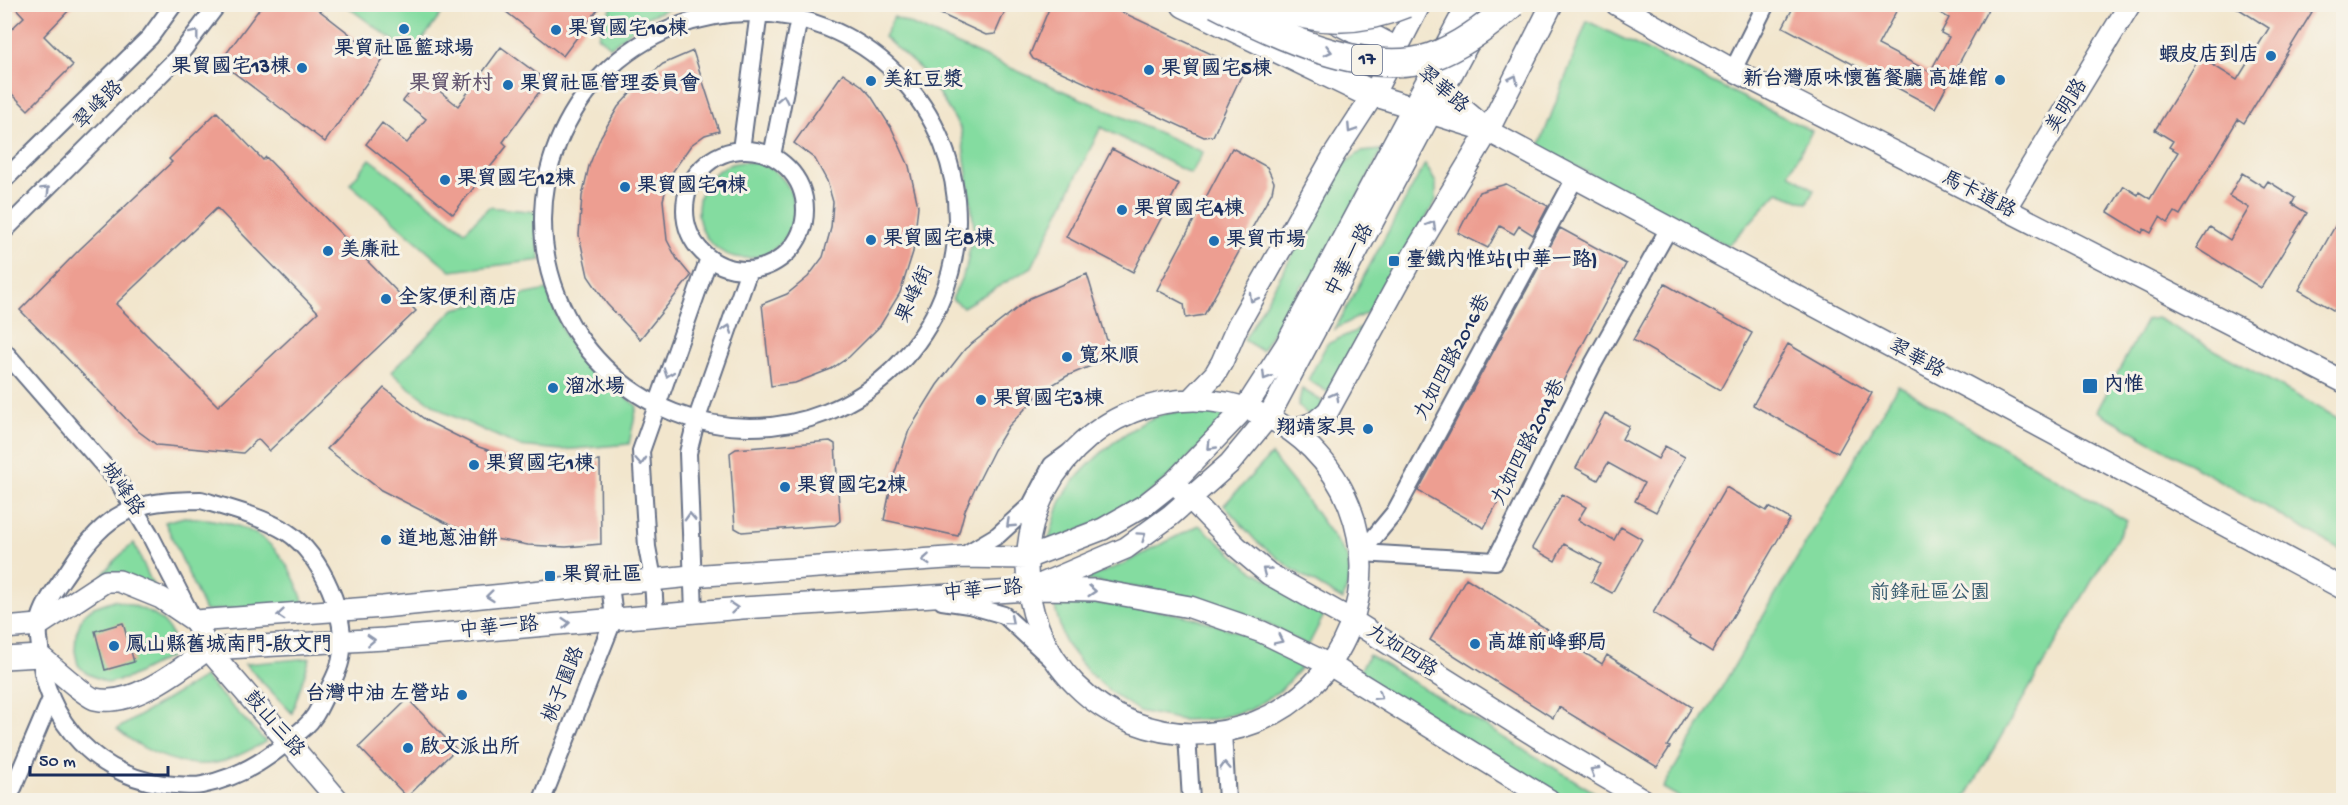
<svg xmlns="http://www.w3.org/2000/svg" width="2348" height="805" font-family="'Gochi Hand','LXGW WenKai TC',sans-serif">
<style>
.green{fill:#84dca0;stroke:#50867f;stroke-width:1.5}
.building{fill:#ed9e91;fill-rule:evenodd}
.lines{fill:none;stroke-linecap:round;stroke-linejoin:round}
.minor-casing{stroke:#666f85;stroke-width:20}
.tertiary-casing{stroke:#666f85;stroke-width:24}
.primary-casing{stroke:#666f85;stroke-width:30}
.minor{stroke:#fff;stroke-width:16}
.tertiary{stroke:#fff;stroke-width:21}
.primary{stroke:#fff;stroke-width:27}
.primary-bridge-casing{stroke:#666f85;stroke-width:30;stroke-linecap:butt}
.primary-bridge{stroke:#fff;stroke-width:27}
.oneway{stroke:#8d97ae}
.poi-dot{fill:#1f6fb2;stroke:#f7f3e8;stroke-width:2}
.labels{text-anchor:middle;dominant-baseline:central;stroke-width:6;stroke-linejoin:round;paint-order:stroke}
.shield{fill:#f7f3e8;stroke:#5d6a87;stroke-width:1.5}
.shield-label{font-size:18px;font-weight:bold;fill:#1b2f5e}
.poi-label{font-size:20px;font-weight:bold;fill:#1b2f5e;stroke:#f7f3e8;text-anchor:start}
.street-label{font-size:20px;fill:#1b2f5e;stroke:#f7f3e8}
.park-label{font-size:20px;fill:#355a6e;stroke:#f7f3e8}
.neighbourhood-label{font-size:21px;font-weight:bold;fill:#645670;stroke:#f7f3e8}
</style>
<rect width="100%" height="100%" fill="#f7f3e8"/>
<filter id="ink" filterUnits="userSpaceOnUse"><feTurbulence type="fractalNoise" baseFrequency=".0167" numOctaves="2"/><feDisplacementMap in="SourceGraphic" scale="12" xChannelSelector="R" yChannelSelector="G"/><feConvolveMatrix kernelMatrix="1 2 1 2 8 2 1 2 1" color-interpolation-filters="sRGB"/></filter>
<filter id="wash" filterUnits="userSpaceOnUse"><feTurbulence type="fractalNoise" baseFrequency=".008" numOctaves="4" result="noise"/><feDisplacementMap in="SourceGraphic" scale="24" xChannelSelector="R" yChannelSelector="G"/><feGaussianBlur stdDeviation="1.35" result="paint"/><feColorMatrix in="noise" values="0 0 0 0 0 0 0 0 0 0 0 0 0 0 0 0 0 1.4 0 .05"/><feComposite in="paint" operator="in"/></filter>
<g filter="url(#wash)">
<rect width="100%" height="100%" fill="#f2e6cd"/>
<path class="green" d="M345,5h103l-36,49z
M613,5v-1l65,1 -31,12 -36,30 -13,-11z
M894,17l309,135 -12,22 -90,-47 -69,140 -69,40 -11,-8 14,-31 8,-41 -13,-98 -34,-54 -43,-38z
M1587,21l225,110 -23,42 25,17 -7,13 -29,-11 -50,54 -189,-99z
M1382,150l-64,124 -17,12 -39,65 -18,-11 101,-177 16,-11z
M370,159l95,72 24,-24 48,5v29l4,19 -90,11 -101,-87z
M698 210a48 48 0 1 1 96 0a48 48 0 1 1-96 0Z
M1425,164l11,19v17l-58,107 -43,22z
M547,290l18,45 38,45 34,26 -8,38 -67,6 -43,-4 -73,-33 -38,-26 -17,-15 63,-63z
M2157,318l186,103v130l-246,-140 49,-91z
M1368,325l-37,69 -23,-14 19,-36z
M1898,385l229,136 -163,279h-280l-21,-12z
M1302,389l23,14 -10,11h-8l-9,-9z
M1211,410l21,3c-30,30 -60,66 -96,89 -28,17 -58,29 -88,41 4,-13 7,-27 12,-40 16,-33 69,-79 104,-89 15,-4 32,-3 47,-4z
M1271,455l30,37 46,64 3,20 -7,24 -51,-31 -36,-28 -32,-36z
M184,517c66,4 99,21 120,87l-99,7 -40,-89z
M1199,525l51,44 75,44 -17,33c-16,-8 -32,-18 -49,-26 -54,-26 -117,-31 -176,-40l38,-15z
M134,543l21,47 -55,-12 16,-19z
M114,600c29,8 65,18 59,55l-45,23 -20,5 -22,-10 -8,-8 -3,-14 1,-17 7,-19 11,-8z
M1053,600c51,4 105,7 155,22 34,10 65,25 97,41l-24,27 -31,20 -36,9 -32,1 -43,-9 -27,-18 -24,-21 -24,-31z
M1369,655l238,145h-47l-203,-124z
M310,658l-18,55 -47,-49z
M204,677l62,65c-13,6 -26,14 -39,18 -37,13 -83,-7 -110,-31z"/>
<g id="blocks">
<path class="building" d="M12,4h63l-31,32 29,29 -45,45 -24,-24v-50l20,-19z
M263,4h48l72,56 -58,82 -105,-80z
M496,4h106l-39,52z
M919,4h89l-13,30 -9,1z
M1051,4h54l134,63 3,7 -29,62 -9,1 -171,-78 -3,-5z
M1795,4h105l-22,41 52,27 19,-35 -8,-4 8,-15 -25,-14h54l10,5 -53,99 -152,-81z
M2231,4h50l9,6 3,-6h6l13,8 -68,111 -6,-4 -58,96 -5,-3 -7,11 -8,-6 -9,16 -7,-4 -2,4 -34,-21 16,-26 14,9 1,-3 11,7 28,-47 -9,-5 4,-6 -18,-11 45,-73 37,23 32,-52z
M501,47l46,34 -44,61 4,4 -54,68 -87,-70 16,-21 25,20 19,-24 -23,-18 19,-24 36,29z
M693,51l26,80 -14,4 -14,10 -22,32 -6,23 4,40 10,19 14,17 -51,63 -33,-35 -19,-28 -9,-41 3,-39 7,-30 12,-30 17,-29 21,-23 24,-20z
M843,73l18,12 10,11 21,33 17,37 9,40 -5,46 -13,41 -20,33 -31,31 -18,12 -36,14 -24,3 -9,-82 25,-10 21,-17 15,-20 8,-29 2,-26 -6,-21 -12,-22 -21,-16z
M217,112l46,48 3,-3 150,154 -147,140 -11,-12 -15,14 -86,-8 -19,-14 -118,-121 60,-61 92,-87 -3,-3zM217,208l101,104 -100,94 -102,-102z
M1232,148l35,19 7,15 -2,10 -68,123 -18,3 -2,-14 -27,-14z
M1112,149l67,35 -46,88 -67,-35z
M2242,173l22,14 4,-6 27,17 -3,6 15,9 -46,75 -64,-40 13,-21 20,13 19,-32 -20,-12z
M1506,184l42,22 -15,29 -14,-9 -5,8 -14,-8 -12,22 -30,-15 21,-41z
M2343,212v104l-44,-26z
M1560,228l66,36 -142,264 -66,-37z
M1087,274l25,83 -45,19 -25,15 -34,36 -14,23 -20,40 -9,20 -7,26 -74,-16 8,-39 17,-51 28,-45 28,-36 65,-51z
M1665,284l87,49 -32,57 -87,-50z
M1788,344l84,49 -34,60 -85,-48z
M384,388l43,33 52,26 29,10 29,5 63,-1 1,83 -35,3 -38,-2 -38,-7 -38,-12 -71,-36 -54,-41z
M1605,413l24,13 -7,13 36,20 7,-13 20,11 -29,55 -21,-11 9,-18 -36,-20 -10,17 -22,-12z
M830,441l5,3 5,77 -5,4 -93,7 -7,-4 -5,-75 6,-4z
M1726,487l40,24 3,-4 21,12 -78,133 -22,-14 1,-2 -38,-23z
M1562,494l24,13 -8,13 36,20 7,-13 21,12 -30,54 -21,-11 10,-18 -37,-20 -9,17 -23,-13z
M1466,578l136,86 5,-9 84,52 -24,39 3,1 -13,20 -98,-60 -6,11 -123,-78z
M123,623l11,39 -29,8 -10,-39z
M408,699l48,50 -49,48 -48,-50z"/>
</g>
</g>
<g filter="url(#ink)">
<use href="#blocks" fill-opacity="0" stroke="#666f85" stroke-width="1.5"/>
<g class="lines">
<defs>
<path id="minor" d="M543 220a207 207 0 1 1 414 0a207 207 0 1 1-414 0Z
M1733,70l33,-66
M741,150l18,-138 -3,-8
M685 210a60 60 0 1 1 120 0a60 60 0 1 1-120 0Z
M772,156l27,-138 -8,-14
M4,180l146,-143 24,-33
M4,231l173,-173 41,-54
M4,351l115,132 30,50 45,88
M201,500c27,8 62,17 86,32 34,22 62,86 54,126 -2,13 -10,27 -16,38 -6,12 -10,22 -20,31 -32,28 -59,49 -103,58 -8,2 -19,0 -27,0 -74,-3 -133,-64 -135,-138 -1,-7 -2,-15 -1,-23 4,-21 20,-39 31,-56 37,-57 64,-68 131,-68z
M1361,553l134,8 98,-197 76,-136
M1361,553l34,-41 180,-334
M961,557l37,-22 33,-30 21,-40 22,-16
M942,601l27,4 35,10 54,50
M694,612l-6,-159 8,-32 53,-151
M655,614l-2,-35 -6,-32 -6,-96 68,-193
M1223,732l4,68
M1187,735l4,65
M8,800l42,-99
M542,800l72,-182 -4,-34"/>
<path id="tertiary" d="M1616,4l117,66 611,312
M1431,82l52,44
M1373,95l115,36 856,458
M2005,209l125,-205
M1191,399l24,-25 7,-12 16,-37 96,-170 39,-60 47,-91
M1027 567a167 167 0 1 1 334 0a167 167 0 1 1-334 0Z
M1291,430l23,-7 14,-12 86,-157 74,-123 64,-127
M1181,489l56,58 32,27 84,47 186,117 105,62
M1040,589l56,1 94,17 72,25 68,33 219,135
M195,621l188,-14 308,-31 270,-19 66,1 76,-29 42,-24 29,-23 72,-75 40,-62 182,-341
M4,628l35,-3 67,-44h13l42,17 34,23 13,28 130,151
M208,649l177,-10 357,-31 286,-18 98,-42 44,-32 60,-53 39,-47 220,-412
M4,658l36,-2c10,8 46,41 55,43 37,9 85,-30 113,-50"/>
<path id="primary" d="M1185,4l188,91
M1326,14l70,37"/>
</defs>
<use href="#minor" class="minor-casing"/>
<use href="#tertiary" class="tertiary-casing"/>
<use href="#primary" class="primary-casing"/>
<use href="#minor" class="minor"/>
<use href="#tertiary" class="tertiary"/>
<use href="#primary" class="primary"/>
<defs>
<path id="primary-bridge" d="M1216,4c56,29 151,75 215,53 31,-11 57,-31 81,-53
M1271,4c45,19 89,19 134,0"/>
</defs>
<use href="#primary-bridge" class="primary-bridge-casing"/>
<use href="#primary-bridge" class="primary-bridge"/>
</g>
<defs><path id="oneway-chevron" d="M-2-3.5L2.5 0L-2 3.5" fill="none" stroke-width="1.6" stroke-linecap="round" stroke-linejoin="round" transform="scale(1.5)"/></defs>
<g class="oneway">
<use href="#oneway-chevron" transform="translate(195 34) rotate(-52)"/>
<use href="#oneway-chevron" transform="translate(1328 51) rotate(15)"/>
<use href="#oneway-chevron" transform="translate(1514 79) rotate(-63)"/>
<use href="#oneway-chevron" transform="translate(783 99) rotate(-79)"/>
<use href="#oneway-chevron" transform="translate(1351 129) rotate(123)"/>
<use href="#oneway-chevron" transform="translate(46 190) rotate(-45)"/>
<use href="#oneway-chevron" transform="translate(1432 225) rotate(-59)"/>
<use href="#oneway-chevron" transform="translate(1253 298) rotate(119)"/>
<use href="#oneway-chevron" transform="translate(728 329) rotate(-71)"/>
<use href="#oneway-chevron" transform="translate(668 373) rotate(110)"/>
<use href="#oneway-chevron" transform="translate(1266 376) rotate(122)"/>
<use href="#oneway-chevron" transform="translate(1335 396) rotate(-61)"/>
<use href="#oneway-chevron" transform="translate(1211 446) rotate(134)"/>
<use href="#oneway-chevron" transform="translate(641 461) rotate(87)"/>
<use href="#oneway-chevron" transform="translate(690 517) rotate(-92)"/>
<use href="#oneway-chevron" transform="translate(1010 524) rotate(137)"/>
<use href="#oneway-chevron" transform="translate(1142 536) rotate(-35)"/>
<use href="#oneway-chevron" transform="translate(926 560) rotate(176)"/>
<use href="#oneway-chevron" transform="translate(1266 571) rotate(-143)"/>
<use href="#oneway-chevron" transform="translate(1092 591) rotate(4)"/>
<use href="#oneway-chevron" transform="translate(490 596) rotate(174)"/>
<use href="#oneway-chevron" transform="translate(734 608) rotate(-5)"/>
<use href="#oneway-chevron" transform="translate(281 615) rotate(175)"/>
<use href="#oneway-chevron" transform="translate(1010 621) rotate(40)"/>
<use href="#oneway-chevron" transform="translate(566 623) rotate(-5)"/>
<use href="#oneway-chevron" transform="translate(371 640) rotate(-3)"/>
<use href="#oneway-chevron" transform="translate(1279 640) rotate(26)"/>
<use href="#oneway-chevron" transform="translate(1379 696) rotate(32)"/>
<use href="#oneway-chevron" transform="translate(1225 766) rotate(-93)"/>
<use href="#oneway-chevron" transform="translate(1594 771) rotate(-149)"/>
</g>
</g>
<g class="poi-dot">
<circle cx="404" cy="29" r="6"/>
<circle cx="556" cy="30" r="6"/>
<circle cx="2271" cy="56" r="6"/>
<circle cx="302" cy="68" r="6"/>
<circle cx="1149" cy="70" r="6"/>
<circle cx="2000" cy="80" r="6"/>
<circle cx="871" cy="81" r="6"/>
<circle cx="508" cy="85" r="6"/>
<circle cx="445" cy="180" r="6"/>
<circle cx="625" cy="187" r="6"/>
<circle cx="1122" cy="210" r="6"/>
<circle cx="871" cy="240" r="6"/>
<circle cx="1214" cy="241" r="6"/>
<circle cx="328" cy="251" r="6"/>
<rect x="1388" y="255" width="12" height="12" rx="3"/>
<circle cx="386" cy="299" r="6"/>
<circle cx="1067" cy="357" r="6"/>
<rect x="2082" y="378" width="16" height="16" rx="3"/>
<circle cx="553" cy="388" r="6"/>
<circle cx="981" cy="400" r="6"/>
<circle cx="1368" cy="429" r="6"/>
<circle cx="474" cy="465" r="6"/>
<circle cx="785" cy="487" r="6"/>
<circle cx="386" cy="540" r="6"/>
<rect x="544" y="570" width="12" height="12" rx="3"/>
<circle cx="1475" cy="644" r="6"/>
<circle cx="114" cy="646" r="6"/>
<circle cx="462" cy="695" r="6"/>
<circle cx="408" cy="748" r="6"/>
</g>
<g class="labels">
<rect class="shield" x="1352" y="45" width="30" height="30" rx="4.5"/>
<g class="shield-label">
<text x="1367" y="60">17</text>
</g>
<g class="poi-label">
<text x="568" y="30">果貿國宅10棟</text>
<text x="404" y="50" text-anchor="middle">果貿社區籃球場</text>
<text x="2259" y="56" text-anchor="end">蝦皮店到店</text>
<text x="290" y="68" text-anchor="end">果貿國宅13棟</text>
<text x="1161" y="70">果貿國宅5棟</text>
<text x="1988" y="80" text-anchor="end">新台灣原味懷舊餐廳 高雄館</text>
<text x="883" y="81">美紅豆漿</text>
<text x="520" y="85">果貿社區管理委員會</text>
<text x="457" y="180">果貿國宅12棟</text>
<text x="637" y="187">果貿國宅9棟</text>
<text x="1134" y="210">果貿國宅4棟</text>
<text x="883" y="240">果貿國宅8棟</text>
<text x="1226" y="241">果貿市場</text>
<text x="340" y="251">美廉社</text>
<text x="1406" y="261">臺鐵內惟站(中華一路)</text>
<text x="398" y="299">全家便利商店</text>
<text x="1079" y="357">寬來順</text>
<text x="2104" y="386">內惟</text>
<text x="565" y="388">溜冰場</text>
<text x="993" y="400">果貿國宅3棟</text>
<text x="1356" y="429" text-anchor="end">翔靖家具</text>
<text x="486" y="465">果貿國宅1棟</text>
<text x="797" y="487">果貿國宅2棟</text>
<text x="398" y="540">道地蔥油餅</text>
<text x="562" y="576">果貿社區</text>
<text x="1487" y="644">高雄前峰郵局</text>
<text x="126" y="646">鳳山縣舊城南門-啟文門</text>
<text x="450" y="695" text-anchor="end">台灣中油 左營站</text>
<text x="420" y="748">啟文派出所</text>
</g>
<g class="street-label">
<text transform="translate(1442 91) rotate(41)">翠華路</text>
<text transform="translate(100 106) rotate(-45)">翠峰路</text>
<text transform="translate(2068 107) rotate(-58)">美明路</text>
<text transform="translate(1978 196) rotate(27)">馬卡道路</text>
<text transform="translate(1351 261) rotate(-62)">中華一路</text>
<text transform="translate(916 295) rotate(-65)">果峰街</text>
<text transform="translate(1454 358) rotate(-62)">九如四路2016巷</text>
<text transform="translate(1916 360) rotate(28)">翠華路</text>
<text transform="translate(1530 443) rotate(-63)">九如四路2014巷</text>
<text transform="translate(121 490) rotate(56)">城峰路</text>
<text transform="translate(983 592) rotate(-5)">中華一路</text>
<text transform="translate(499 629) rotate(-5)">中華一路</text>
<text transform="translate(1401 652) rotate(33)">九如四路</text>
<text transform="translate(565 685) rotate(-68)">桃子園路</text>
<text transform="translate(273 725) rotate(49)">鼓山三路</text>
</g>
<g class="park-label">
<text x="1930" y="594">前鋒社區公園</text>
</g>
<g class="neighbourhood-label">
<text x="451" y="85">果貿新村</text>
</g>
</g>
<rect width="2348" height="805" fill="none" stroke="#f7f3e8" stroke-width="24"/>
<path d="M30 766v9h138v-9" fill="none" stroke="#1b2f5e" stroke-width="3"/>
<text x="39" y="766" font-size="18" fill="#1b2f5e" stroke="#f7f3e8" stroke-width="4.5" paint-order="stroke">50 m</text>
</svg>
